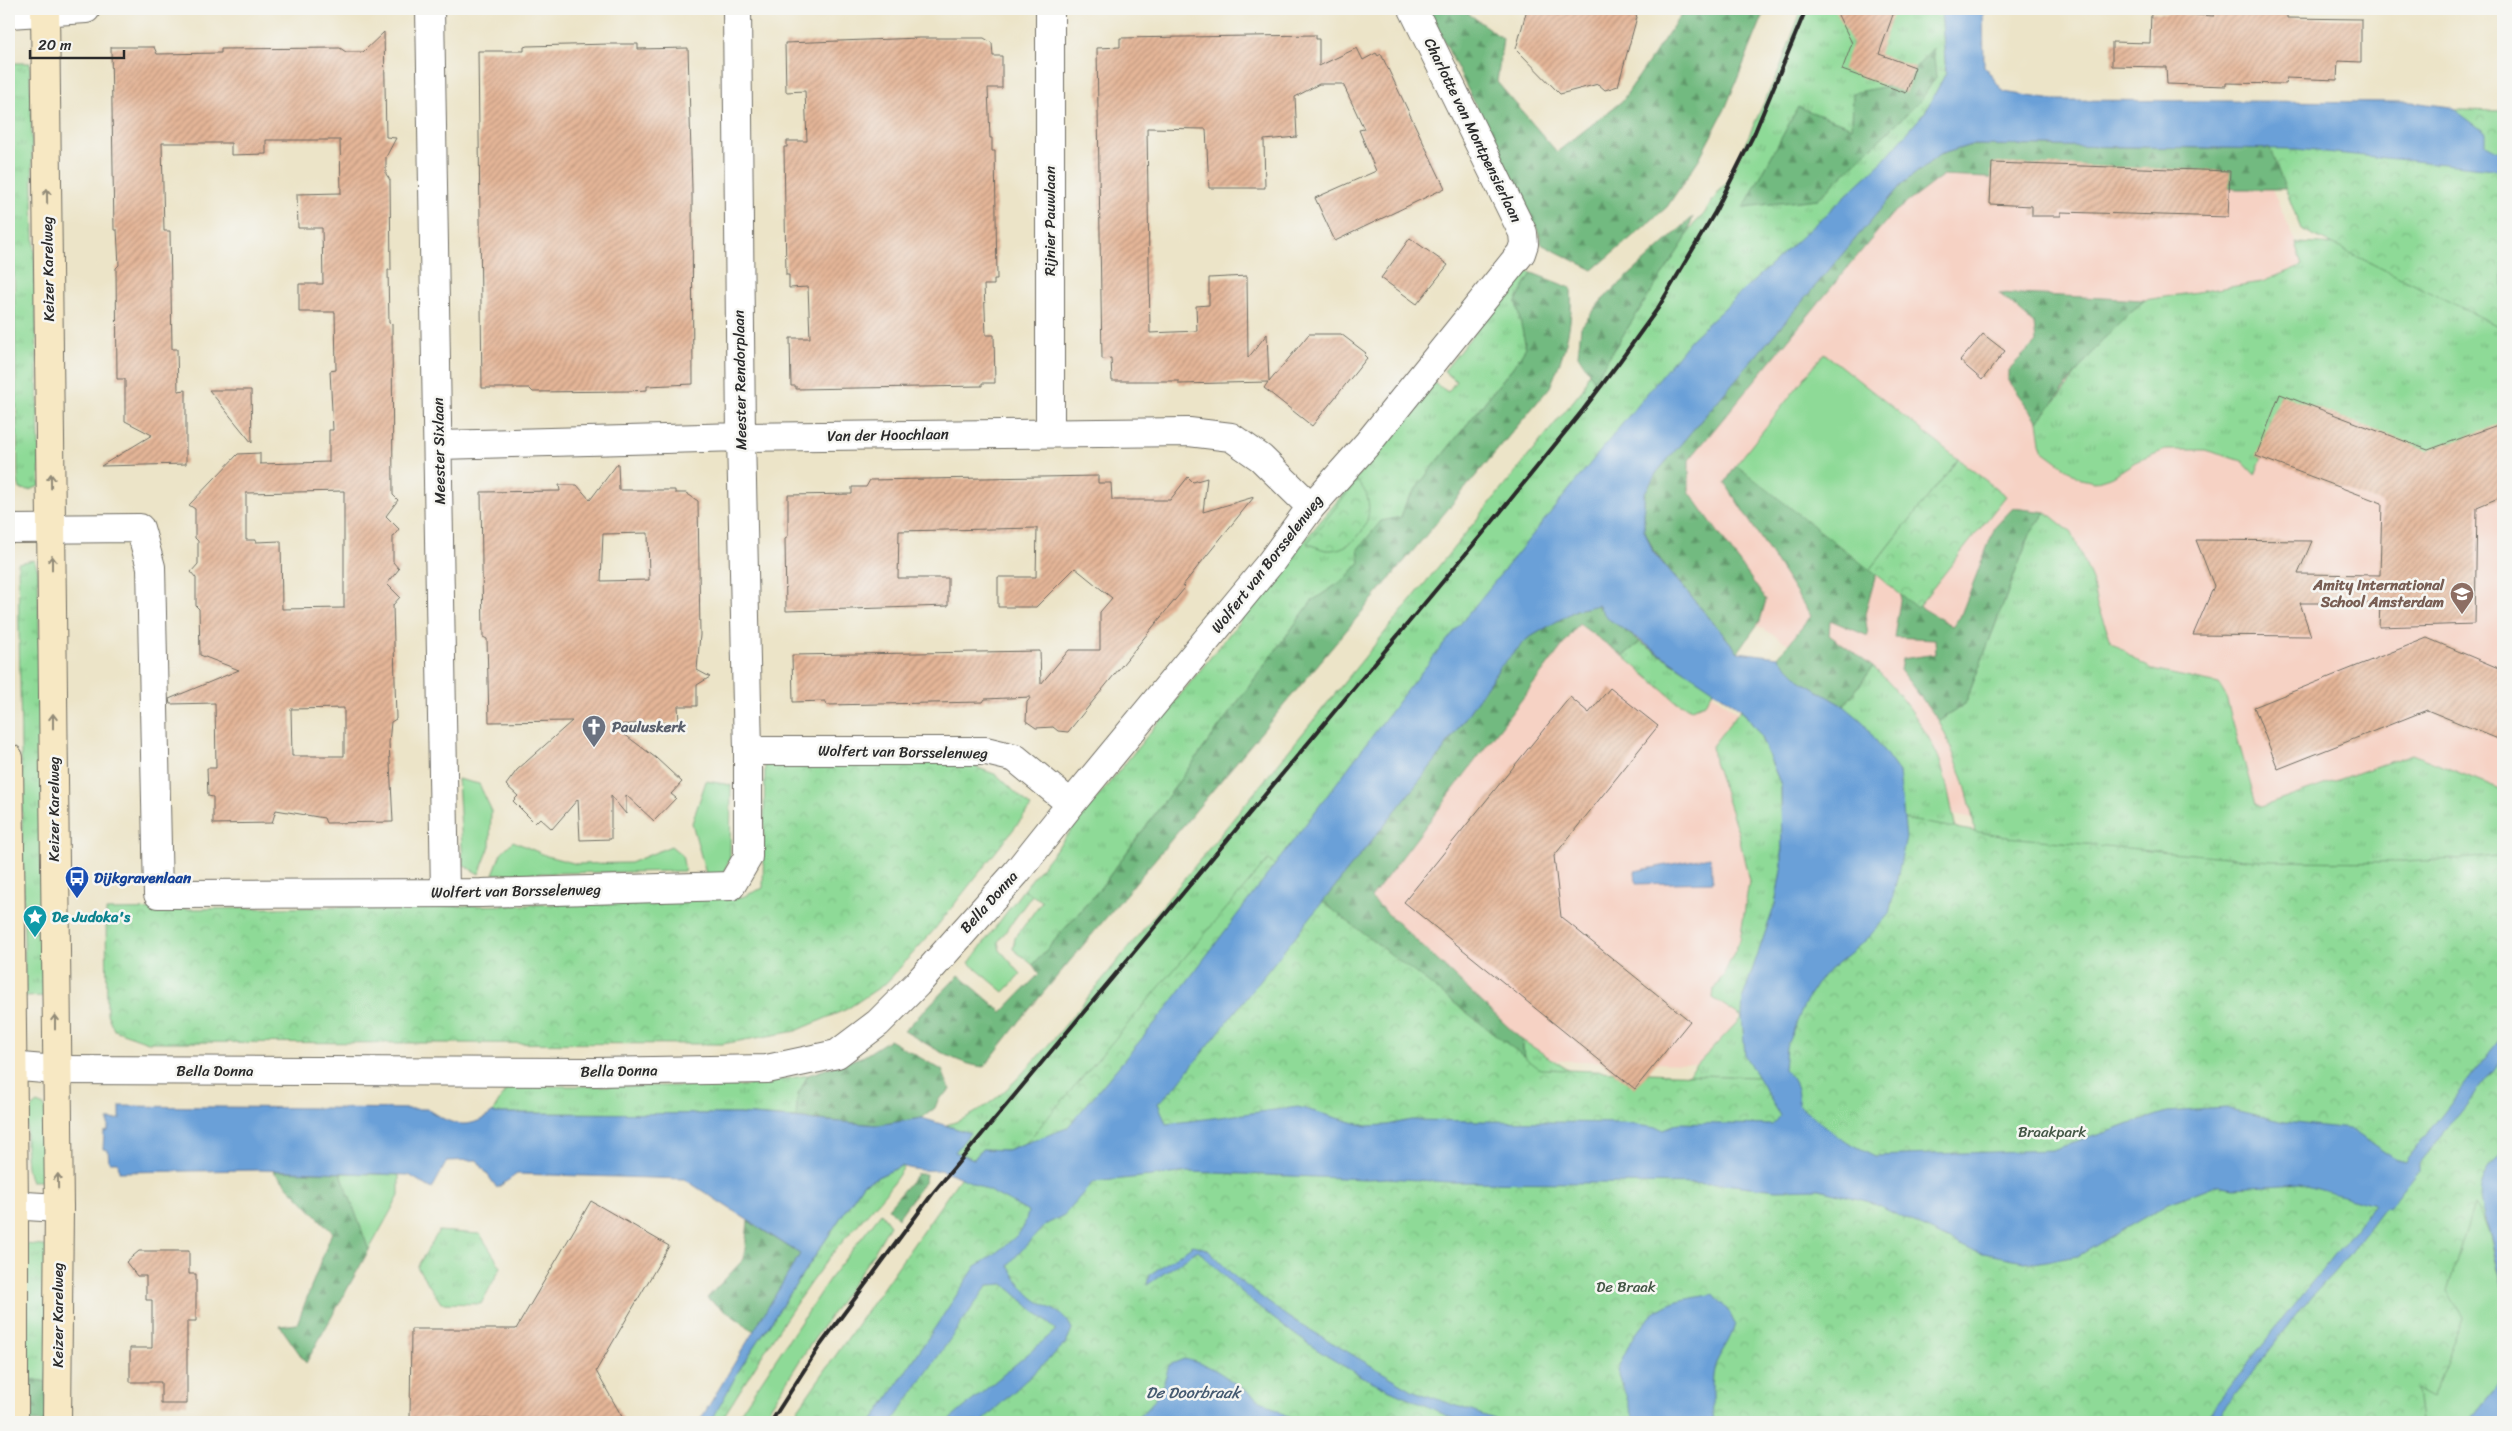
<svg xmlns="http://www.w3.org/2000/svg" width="2512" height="1431" font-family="Sriracha,sans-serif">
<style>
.built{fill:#f6d2c4}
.grass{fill:url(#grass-tufts);stroke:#5c8261}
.forest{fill:url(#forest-firs);stroke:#4e7256}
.park{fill:url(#park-crowns);stroke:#5c8261}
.garden{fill:#8eda97;stroke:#5c8261}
.water{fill:#6ba0d8;stroke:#4b6682;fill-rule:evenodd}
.building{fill:url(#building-hatch);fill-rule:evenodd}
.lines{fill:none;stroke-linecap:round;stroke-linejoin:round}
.minor-casing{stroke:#6f6c62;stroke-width:30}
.tertiary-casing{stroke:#6f6c62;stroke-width:30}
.secondary-casing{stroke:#6f6c62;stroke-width:30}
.minor{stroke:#fff;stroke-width:28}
.tertiary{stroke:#fff;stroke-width:28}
.secondary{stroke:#f7e8c3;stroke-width:28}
.rail{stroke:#2b2b2b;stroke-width:4}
.oneway{stroke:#918a77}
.labels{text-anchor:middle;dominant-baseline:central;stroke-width:5;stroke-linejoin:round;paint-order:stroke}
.street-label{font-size:15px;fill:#2b2b2b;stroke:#f6f6f2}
.education-label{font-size:15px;font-weight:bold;fill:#785e54;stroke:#f6f6f2;text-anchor:end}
.worship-label{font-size:15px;font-weight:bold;fill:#5b616d;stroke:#f6f6f2;text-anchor:start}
.transit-label{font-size:15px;font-weight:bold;fill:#164399;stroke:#f6f6f2;text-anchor:start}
.culture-label{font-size:15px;font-weight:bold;fill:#0d838f;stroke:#f6f6f2;text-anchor:start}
.park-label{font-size:15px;fill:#445746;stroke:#f6f6f2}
.water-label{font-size:16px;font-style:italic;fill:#455a70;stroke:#f6f6f2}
</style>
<defs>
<pattern id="grass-tufts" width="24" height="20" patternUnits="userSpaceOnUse" patternTransform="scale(1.25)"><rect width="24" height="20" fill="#8eda97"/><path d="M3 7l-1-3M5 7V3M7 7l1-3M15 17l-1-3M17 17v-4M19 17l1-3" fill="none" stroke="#7bbb82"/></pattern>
<pattern id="forest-firs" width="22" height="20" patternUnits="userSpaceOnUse" patternTransform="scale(1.25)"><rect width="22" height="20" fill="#72ba80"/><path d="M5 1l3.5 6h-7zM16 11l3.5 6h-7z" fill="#5e9769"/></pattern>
<pattern id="park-crowns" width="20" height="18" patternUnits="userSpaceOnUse" patternTransform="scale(1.25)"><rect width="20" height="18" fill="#8eda97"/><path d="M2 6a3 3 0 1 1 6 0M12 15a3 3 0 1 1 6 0" fill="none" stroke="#7bbb82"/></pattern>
<pattern id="building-hatch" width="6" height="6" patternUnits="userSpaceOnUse" patternTransform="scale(1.25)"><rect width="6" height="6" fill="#e5b698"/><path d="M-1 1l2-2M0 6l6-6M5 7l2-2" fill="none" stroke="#ba947c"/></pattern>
</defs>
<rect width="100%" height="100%" fill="#f6f6f2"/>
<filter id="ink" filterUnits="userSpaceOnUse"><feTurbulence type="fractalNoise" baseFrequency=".02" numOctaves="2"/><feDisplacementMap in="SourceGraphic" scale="10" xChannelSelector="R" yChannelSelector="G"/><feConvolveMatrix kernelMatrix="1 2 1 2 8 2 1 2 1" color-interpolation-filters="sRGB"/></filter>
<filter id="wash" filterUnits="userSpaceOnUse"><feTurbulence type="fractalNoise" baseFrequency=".0096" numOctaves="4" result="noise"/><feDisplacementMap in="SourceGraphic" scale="20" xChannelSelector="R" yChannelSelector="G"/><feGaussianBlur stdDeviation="1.12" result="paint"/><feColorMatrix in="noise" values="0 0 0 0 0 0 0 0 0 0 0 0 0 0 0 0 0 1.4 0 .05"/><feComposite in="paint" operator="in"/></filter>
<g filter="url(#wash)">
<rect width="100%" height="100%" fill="#ece4c8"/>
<path class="built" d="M1964,110l276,7 57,128 206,101v502l-445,-13 -135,-27 -117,-154 -139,-82 -43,-64z
M1580,599l185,133 11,143 -51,190 -183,-5 -264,-208z"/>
<path class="grass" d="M1802,9h139l5,64 -21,39 -858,1016 -60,22 -25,-1 -8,10 -20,-7 15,-19 -23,-8c48,-13 80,-56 112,-91l525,-645 29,-80 92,-95 17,-26 6,-5 53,-115z
M10,63h20l10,423 -11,4 -9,-1 -2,-8z
M2296,243l47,2 160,25v170l-68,23 -153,-57 -27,69 -13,-14 -37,-11h-40l-30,12 -22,14 -19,6 -13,-3 -39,-29 -4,-29 30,-35 24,-36 29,-31 24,-19 117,-18 41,-17z
M1525,269l7,4 -16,29 11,45 -11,16 -95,119 -15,20 -5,15 -56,62 -33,22 -213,289 -66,75 -20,-16 2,-11 27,-37 -19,-11 291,-361 120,-146 14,9 8,-11 -12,-10z
M2046,512l26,21 20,47 5,26 15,36 30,22 15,7 62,13 6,10 31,110 5,3 151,-53 91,36v96l-609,1 5,-115 -55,-66 29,-39c26,23 50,57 65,89 9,22 14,58 20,82l18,4c-5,-49 -17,-77 -37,-121l26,-17 65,-170z
M34,560l4,10 8,426 -21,1 -7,-434z
M1640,642l74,48 -9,14 -14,5 -14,-7 -54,-46z
M1741,709l18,24 22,52 1,80 -7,39 5,211 -249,7 -9,-82 116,75 9,3 95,-101 -29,-19 1,-9 10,-15 16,-34 9,-59 -11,-49 -24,-71 -2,-15z
M808,1075l-10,20 -2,23 -57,-4 -247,-1 16,-27h235z
M901,1166l3,1c-21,34 -54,63 -79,96 -38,50 -71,106 -105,159h-12l31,-52 124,-186z
M439,1231l41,3 21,33 -20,37 -40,-1 -24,-36z
M26,1244l25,3 -4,135 -22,-4z"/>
<path class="forest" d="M1428,9h38l-1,2 38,28 -6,43 60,70 65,-51 58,-85 1,-7h85l-41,100 -26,50 -32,48 -74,63 -52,-26v-7z
M1933,48l3,29 -15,23 -103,99 -74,8 54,-100 54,20 1,-34 50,-10z
M1971,145l325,4 34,40h-91l-297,-13 -50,38 -203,246v31l77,109 -6,21 -22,31 -84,-100 -10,-23v-35l13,-22 245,-288 37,-29z
M1693,217l-8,23 -91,140 -16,-25 3,-28 20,-26z
M1532,273l39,15c2,39 -6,63 -21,99l-527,630 -39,50c-29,-3 -54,-22 -80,-36l55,-56 43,37 37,-38 -6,-9 66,-75 213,-289 33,-22 15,-17 -2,-13 23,-28 20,-4 5,-14 15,-21 95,-119 10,-16 -10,-45z
M1999,293l146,7c-44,34 -71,79 -107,121l-30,-40v-11l28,-28 -2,-18z
M1737,464l140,107 -12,43 3,22 -38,-16 -1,15 44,32 -29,39 -41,-24 -25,-25 33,-41 -86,-133z
M2013,508l33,4 -16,22 -65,170 -26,17 -39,-51 2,-11 34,-5 -1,-15 -41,-2 7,-42 51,31 8,-9 35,-90z
M1598,605l10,13 32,24 -17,14 -44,-32 -208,274 151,142 9,82 -356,-35 264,-331 61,-89 27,-28 49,-29z
M889,1040l53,30 8,20 -12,10 -3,8 -13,10 -44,7 -82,-7 2,-23 10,-20 56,-19z
M273,1171l68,2 28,77 -63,113 -26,-37 17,-2 35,-92z
M917,1174h9l-1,7 -27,37 -10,-10z
M748,1221l52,33 -46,77 -47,-33 37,-39z
M25,1378l22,4v40h-22z"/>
<path class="park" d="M2253,105l250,6v217l-202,-99z
M1958,459l48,37 -89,112 -47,-38z
M1357,481c27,26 4,71 -31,69 -6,-1 -13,-5 -19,-7z
M952,758l45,17 34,32 -97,123 -48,53 -39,26 -51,22 -74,13 -574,-2 -34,-12 -7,-16 -1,-104 424,-5 212,-8 21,-9 2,-127z
M1880,815l127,22 262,24 136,1 98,-6v566h-1714l171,-244h36l272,-318 272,209 216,8z"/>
<path class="garden" d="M1824,353l134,106 -88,111 -134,-105z
M458,779l21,5 12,25 -1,37 -11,28 -16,-9z
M706,781l25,4 -1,74 -9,18 -15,-3 -14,-51z
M513,841l34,15 30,8 53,-1 41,-17 11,9 3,16 -192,3 8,-21z
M1023,890l9,5 -34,47 2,8 21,24 -17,18 -35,-29z
M37,1103l7,3 4,7v60l-5,8h-12c-8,-15 -4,-52 -4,-70z
M341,1173l58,2v21l-30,54z
M2474,1205l8,12 8,20 13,52v90l-35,43h-47l-4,-32 15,8 32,-80 -17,-27z
M881,1213l9,12 -15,26 -73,106 -41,65h-27l96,-144z"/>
<path class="water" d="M1941,9h42l1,57 20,26 49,8 359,2 39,5 35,26v12l17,9v16l-207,-21 -325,-4 -32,10 -37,29 -245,288 -13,22v35l9,23 85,100 40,5 25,25 41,24 18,15 37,51 7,66 -17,76 -23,26 -44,36 -16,25 -20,46 -2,22c11,11 15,19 14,35l40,33 37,19 177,-6 115,-38 59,-4 59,14 65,7 45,30 10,3 98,-127v23l-84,106v6l-30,38 -5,-1 -47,63 -34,37 -89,115h-12l172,-217 -74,-21 -66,4 -18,-3 -47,18 -91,53 -44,7 -61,-12 -103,-49 -51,-13 -43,1 -51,-6 -277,-2 -61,-4 -21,1 -176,-7 -97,10 -29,33 -19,10 -37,40c6,11 15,24 24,32 15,13 32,12 40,32l-6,14 -85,79h-34l108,-91v-2l-51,-45 -16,1 -96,137h-20l104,-156c11,-6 40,-27 47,-38 2,-5 4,-11 5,-16 -13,-8 -77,-42 -90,-42 -15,1 -22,0 -37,-4l-38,18 -124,186 -28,52h-12l101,-168 -116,-75 -167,-5 -20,14 -20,-28 -30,1 -15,28 -23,-14 -149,-5 -141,2 -1,-10h-9l-1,-12 -5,-1 1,-17 4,-1v-11l12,-1v-13l307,3c24,16 40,22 65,4l247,1 139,11 44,-7 48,15 -15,19 19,7 8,-10 25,1 60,-22 97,-116 242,-321 285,-352 192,-178 42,-49 21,-39zM1598,605l9,13 134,91 18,24 22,52 1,80 -7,39 -32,93 -1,20 3,39 35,59 -8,10 -93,-2 -15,6 -41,-6 -212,-3 -24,5 -21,1 -68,-19 -132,17 -8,-21 17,-16 264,-331 61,-89 27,-28 49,-29z
M1710,857l3,25 -77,2 -1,-13z
M2503,1152v137c-4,-18 -8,-36 -13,-53 -13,-40 -17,-52 13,-84z
M1193,1245l14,4 29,29 49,37 129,76 89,31c-12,0 -26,2 -38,0 -18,-3 -32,-15 -49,-21 -82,-32 -157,-87 -218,-151l-51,35 2,-10z
M1714,1294l15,18 6,12c-5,18 -12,24 -19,39 -6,14 -4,44 -2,59h-79l-18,-52c11,-25 27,-57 55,-67 13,-5 28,-6 42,-9z
M1184,1359c30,6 38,16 62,32 17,11 34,21 51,31h-164c22,-20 28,-27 36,-57z
M2503,1379v43h-35z"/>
<g id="blocks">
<path class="building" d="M1527,9h102l8,8 -19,69 -13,4 -7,-6 -38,10 -44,-45z
M1835,9h60l-16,45 36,13 -9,26 -64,-23 10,-27z
M2214,9h73v9l74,1v43l-23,-1 -1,19 -51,-2 -1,6 -59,-1v3l-59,-2 -1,-17 -54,-1v-24l38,1 1,-31 63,4z
M384,32l2,105 10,1 -10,19v17l4,6 1,90h-3l1,53 3,1 1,171 5,5 -12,16 13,13 -6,8v25l6,7 -12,15 13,13 -7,8 3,114 -5,3 -2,21 4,79 -67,1 -2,-5 -48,-8 -4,13 -59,1v-27l-5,-1 -1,-28h9l-1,-65 -45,1 -1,-5 70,-29 -39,-15 -1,-46 -3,-3v-28l-5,-6 7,-8v-23l-3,-3v-29l-6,-4 49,-51 22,-1v11l69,-2v-32h4l-3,-59 6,-1 -1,-58h-36v-28h24l-1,-56h-24l-1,-34 44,-1 -1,-53h-74v14l-35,1v-12h-69l2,88h6l2,118h5l1,42 8,-1v74l-85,2 51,-31 -27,-14v-42h-8l-1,-111 3,-3 -2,-35h-3l-3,-183h43l3,7 64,-1v-4l119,-1 6,4h17zM344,491v117l-62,1 -1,-68 -25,1v-2h-10v-47zM344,708v48h-52l-1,-47z
M1316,35v4h3v27l38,-18 6,12 13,-7 2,3 3,-2 64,134 -110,53 -20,-43 61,-27 -17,-41 5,-1 -21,-45h-24l-24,13 2,40 -33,3 1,48h-56l-3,-59 -59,-1 3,205 47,-2 -1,-25 13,-1v-27l38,-2 1,82 19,-24 2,48 40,-48h32l25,19 -2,2 3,3 -55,68 -48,-38 4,-6 -89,2v-3h-67l-1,-23 -9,1 -5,-311 23,-1v-9z
M920,38h64l8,5 1,13h9v32h-14l2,50h2v13h3l2,128h-3v6h-10l2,50h8l1,48h-13v3l-186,3v-3h-5l-1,-48h20l-2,-51 -19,1v-13h-3l-2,-128h3v-6h20l-2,-50 -19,1 -1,-49z
M610,44h28v5l50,-1 4,141 1,195 -46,2v4l-18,1 -96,1 -4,-4h-47l-4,-337h46v-4l3,-1z
M1992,163l238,8 -2,46 -167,-5v4h-29v-10l-42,-2z
M1410,238l38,27 -31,39 -36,-26z
M1983,334l22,17 -23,29 -22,-19z
M209,390h42l1,53z
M2280,394l148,56 75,-27v73l-26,11 -2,117 -96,3 1,-24h-80l11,33 -118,-1 21,-49 -18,-46 116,1 -14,33 82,1 2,-72 -126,-47z
M618,463l1,27h56v3h11l12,8 2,134 -3,35 13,7 -13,8v21h-19l1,16 -67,3 44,33 26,24 -11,12 5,4 -22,23 -28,-26v19l-15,-18v43l-31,1 -2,-41 -26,30 -12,-11 -5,5 -22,-22 5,-5 -12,-11 11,-15 55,-49 -83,1 -2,-83 -4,-2 -2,-145 79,-1 -1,-6h18l13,15zM648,533l1,47 -48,1 2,-47z
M1098,476v7h13l1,17h58l18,-23 5,5 14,-4 -4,34 51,-15 -71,88 1,4 -19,23 -97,120 -10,-1 -5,-4 -17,1 -10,-7 1,-19 4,-5 -46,2 -2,3 -156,3 -2,-4 -32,1 -1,-47 248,-4 1,33 28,-34h31v-38l12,-14 -37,-30 -39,39h-38v-30h38l1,-49 -138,3 -1,47h50v28l-162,5 -1,-73 3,-2v-41l64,-1v-7h14l4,-7z
M2427,638l76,32v71l-76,-31 -149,59 -24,-62z
M1610,688l48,38 -104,130 7,61 129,104 -55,68 -231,-187 166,-205 19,16z
M591,1201l78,45 -73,125 29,51h-140l5,-3h-80l1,-90h105z
M139,1251h50v23h7v47h-9v83h-26v-22h-31v-34h22v-48h-6v-24h-9l-11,-14z"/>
</g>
</g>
<g filter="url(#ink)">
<use href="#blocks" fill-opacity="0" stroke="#6f6c62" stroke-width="1"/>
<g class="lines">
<defs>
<path id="minor" d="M430,9l15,884
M737,9l4,428 7,314
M1050,9v424
M9,14l77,-5
M439,445l302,-8 448,-5 42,5 30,21 50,49
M9,529l131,-1 11,39 7,327 323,-1 250,-7 17,-29v-106h238l29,7 56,46 200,-242 40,-55 57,-64 153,-190 3,-9 -1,-11 -110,-224
M56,1070l539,2 172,-3 70,-15 41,-31 39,-39 99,-111 55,-69
M9,1205l50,3"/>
<path id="tertiary" d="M9,1066l47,4"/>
<path id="secondary" d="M45,9l14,1199 -2,214
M9,758l5,447v217"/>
</defs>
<use href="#minor" class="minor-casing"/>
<use href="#tertiary" class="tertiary-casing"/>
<use href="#secondary" class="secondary-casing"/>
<use href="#minor" class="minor"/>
<use href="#tertiary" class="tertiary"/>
<use href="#secondary" class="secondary"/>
<path class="rail" d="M771,1422l48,-75 114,-154 556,-667 94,-116 37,-49 38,-53 57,-96 40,-80 51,-123"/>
</g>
<defs><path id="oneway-shaft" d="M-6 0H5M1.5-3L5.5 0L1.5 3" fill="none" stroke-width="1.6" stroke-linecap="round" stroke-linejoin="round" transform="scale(1.25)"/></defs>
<g class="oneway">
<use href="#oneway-shaft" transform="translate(47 196) rotate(-91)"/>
<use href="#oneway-shaft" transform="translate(51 481) rotate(-91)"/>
<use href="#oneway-shaft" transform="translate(52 563) rotate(-90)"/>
<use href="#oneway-shaft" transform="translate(53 721) rotate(-90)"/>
<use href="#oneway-shaft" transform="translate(55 1022) rotate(-90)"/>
<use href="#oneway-shaft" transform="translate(58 1181) rotate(-91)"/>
</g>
</g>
<defs>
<symbol id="school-pin" viewBox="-11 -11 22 30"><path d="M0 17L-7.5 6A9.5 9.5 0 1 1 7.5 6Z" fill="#8d6e63" stroke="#f6f6f2"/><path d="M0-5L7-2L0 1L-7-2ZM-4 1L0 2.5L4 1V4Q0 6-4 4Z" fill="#fff"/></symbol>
<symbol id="church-pin" viewBox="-11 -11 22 30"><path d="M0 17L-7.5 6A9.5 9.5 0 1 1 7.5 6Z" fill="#6b7280" stroke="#f6f6f2"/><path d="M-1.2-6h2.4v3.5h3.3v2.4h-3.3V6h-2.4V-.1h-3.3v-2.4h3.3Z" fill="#fff"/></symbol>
<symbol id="bus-pin" viewBox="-11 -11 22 30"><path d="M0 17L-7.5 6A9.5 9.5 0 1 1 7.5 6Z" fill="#1a4fb4" stroke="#f6f6f2"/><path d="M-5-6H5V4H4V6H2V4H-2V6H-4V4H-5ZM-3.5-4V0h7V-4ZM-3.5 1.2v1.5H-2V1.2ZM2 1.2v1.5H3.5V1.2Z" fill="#fff"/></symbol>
<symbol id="sight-pin" viewBox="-11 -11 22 30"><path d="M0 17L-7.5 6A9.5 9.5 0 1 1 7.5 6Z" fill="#0f9aa8" stroke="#f6f6f2"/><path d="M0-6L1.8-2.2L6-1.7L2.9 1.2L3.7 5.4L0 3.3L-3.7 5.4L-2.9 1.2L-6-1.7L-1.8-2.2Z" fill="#fff"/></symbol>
</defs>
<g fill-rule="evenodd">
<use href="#school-pin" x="2448" y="580" width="28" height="38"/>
<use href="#church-pin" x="580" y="713" width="28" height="38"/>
<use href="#bus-pin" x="63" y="864" width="28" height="38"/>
<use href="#sight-pin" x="21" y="903" width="28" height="38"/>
</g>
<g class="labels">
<g class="street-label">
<text transform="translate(1473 130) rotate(64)">Charlotte van Montpensierlaan</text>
<text transform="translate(1050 221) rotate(-90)">Rijnier Pauwlaan</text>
<text transform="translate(48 269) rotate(-91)">Keizer Karelweg</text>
<text transform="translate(740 380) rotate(-91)">Meester Rendorplaan</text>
<text transform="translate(888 435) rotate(-1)">Van der Hoochlaan</text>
<text transform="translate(439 451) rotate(-91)">Meester Sixlaan</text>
<text transform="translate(1267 564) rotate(-52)">Wolfert van Borsselenweg</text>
<text transform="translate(903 752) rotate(1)">Wolfert van Borsselenweg</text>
<text transform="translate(54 809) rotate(-90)">Keizer Karelweg</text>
<text transform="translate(516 891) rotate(-1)">Wolfert van Borsselenweg</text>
<text transform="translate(989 902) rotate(-48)">Bella Donna</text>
<text x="215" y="1071">Bella Donna</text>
<text transform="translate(619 1071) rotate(-1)">Bella Donna</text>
<text transform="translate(58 1315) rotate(-90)">Keizer Karelweg</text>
</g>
<g class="education-label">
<text x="2444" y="585">Amity International<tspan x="2444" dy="17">School Amsterdam</tspan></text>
</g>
<g class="worship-label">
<text x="612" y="727">Pauluskerk</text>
</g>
<g class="transit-label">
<text x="94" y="878">Dijkgravenlaan</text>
</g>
<g class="culture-label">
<text x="52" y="917">De Judoka's</text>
</g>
<g class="park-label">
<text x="2052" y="1132">Braakpark</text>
<text x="1626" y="1287">De Braak</text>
</g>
<g class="water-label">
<text x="1193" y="1392">De Doorbraak</text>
</g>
</g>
<rect width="2512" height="1431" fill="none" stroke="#f6f6f2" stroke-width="30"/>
<path d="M30 50v8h94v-8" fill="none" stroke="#2b2b2b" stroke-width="2.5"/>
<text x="38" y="50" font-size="15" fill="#2b2b2b" stroke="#f6f6f2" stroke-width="4" paint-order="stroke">20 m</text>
</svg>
